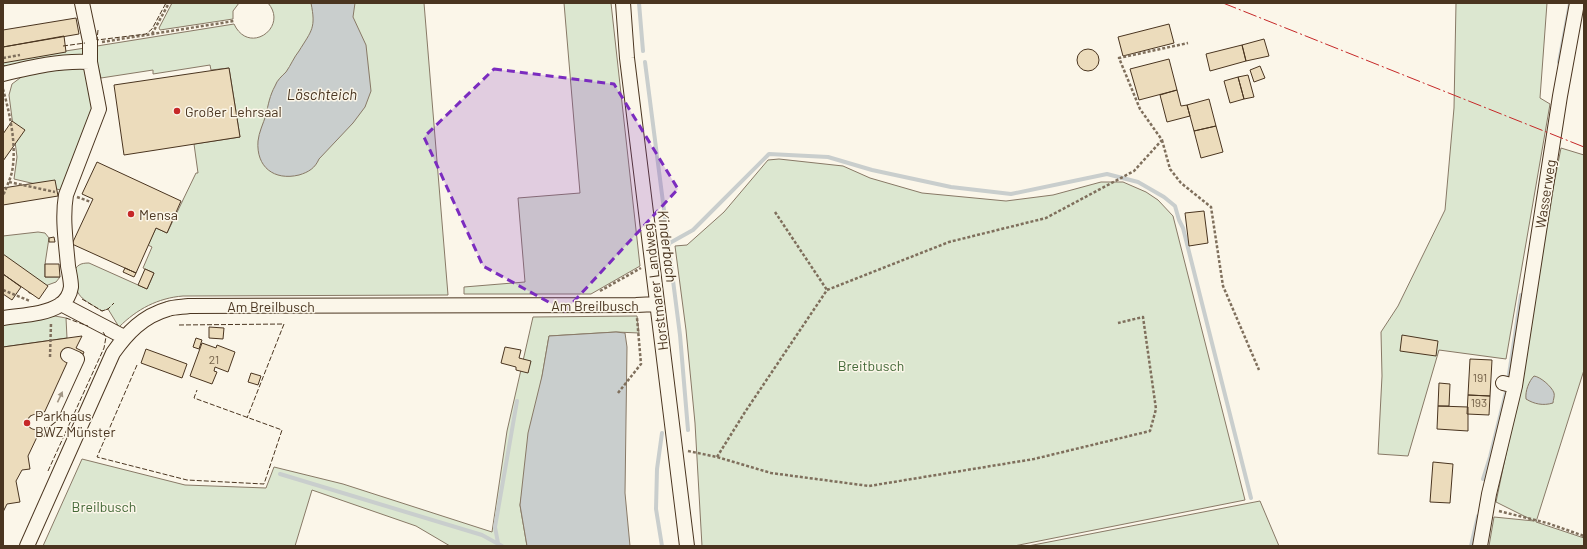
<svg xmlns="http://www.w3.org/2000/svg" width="1587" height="549" font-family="Barlow,sans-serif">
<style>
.green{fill:#dce7d0;stroke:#887966}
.water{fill:#c9cecd;stroke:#887966}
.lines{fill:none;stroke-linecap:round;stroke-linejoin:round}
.stream{stroke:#c9cecd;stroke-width:4}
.building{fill:#ecdcbc;stroke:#4a3520}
.minor-casing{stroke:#4a3520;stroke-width:16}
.path{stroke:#7f6f5c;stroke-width:2.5;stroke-dasharray:3 2;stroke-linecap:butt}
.minor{stroke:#fbf6e9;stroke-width:14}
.fence{stroke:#4a3520;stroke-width:1;stroke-dasharray:5 2;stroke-linecap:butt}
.power{stroke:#c62828;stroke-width:1;stroke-dasharray:14 3 2 3;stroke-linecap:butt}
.oneway{fill:#a29684}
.marked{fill:#7b2cbf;fill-opacity:0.2;stroke:#7b2cbf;stroke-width:3;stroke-dasharray:8 5;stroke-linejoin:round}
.poi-dot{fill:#c62828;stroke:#fbf6e9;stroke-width:1.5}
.labels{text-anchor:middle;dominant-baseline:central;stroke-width:3;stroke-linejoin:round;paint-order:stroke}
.number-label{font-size:12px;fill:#725f47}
.poi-label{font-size:14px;fill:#4a3520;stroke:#fbf6e9;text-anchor:start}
.street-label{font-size:14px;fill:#4a3520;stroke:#fbf6e9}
.park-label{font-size:14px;fill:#436837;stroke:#fbf6e9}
.water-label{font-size:15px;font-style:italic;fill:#4a3520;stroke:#fbf6e9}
</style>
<rect width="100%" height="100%" fill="#fbf6e9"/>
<path class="green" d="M172,3h67l-6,8v8l-73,11 -1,-2z
M268,3h156l24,292 -265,1c-25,2 -46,13 -64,31l-11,-18 -6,2c-22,-14 -25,-12 -29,-38 4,-8 7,-10 16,-10l58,26 7,-16 -11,-5 9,-21 -4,-2 8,-17 11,5 29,-60h2l-4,-29 46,-7 -11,-69 -18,2 -1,-5 -57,9v-4l-52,8 -5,-18 1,-14 137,-22c15,32 55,3 34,-21z
M564,3h47l29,263 -49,28h-127v-7l61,-5 -7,-84 62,-5z
M1456,3h91l-7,95 10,6 -44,255 -67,-9 -31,106 -30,-2 4,-78 -1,-44 17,-26 47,-96 9,-102z
M85,48l-3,7 -76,11 -3,-1v-3l4,-2z
M82,68l4,3 7,38 -28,82 -51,-12 3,-22 -8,-62 3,-11 12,-9 9,-3z
M1561,148l23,7v215l-48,152 48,16v8h-95l5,-29 40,4 -38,-19 21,-101 31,-187z
M779,159l64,7 27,12 52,15 84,8 47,-6 48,-13h22l23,10 12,8 15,16 72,284 -231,46h-312l-7,-123 -9,-93 -11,-84 12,-1 37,-33 44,-52z
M38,232l7,1 4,5 -4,26v13h15l-4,5 -11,4 -9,9 -7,-2 -4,-12 -14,4 -8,-5v-44z
M55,316l11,2 1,20 -64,9v-25z
M637,316l2,17 -23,-1 -67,4 -29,169 7,41h-77l-34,-20 -104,-36 -17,56h-252l39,-87 103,26 81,3 8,-21 69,17 149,48 15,-101 26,-114z
M1260,501l19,45h-251z"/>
<path class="water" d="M311,3h44l-2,14 13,28 5,46 -6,16 -12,16 -34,36c-4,9 -10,13 -20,16 -25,6 -43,-8 -41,-34 1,-9 5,-17 8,-26 2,-10 4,-20 9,-29 2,-6 7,-10 11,-14 5,-7 8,-15 13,-21 13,-21 17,-23 12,-48z
M616,332l9,1 2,14 -2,146 5,53h-103l-7,-41 8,-72 14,-57 7,-40z
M1534,376c7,1 18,11 20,17 1,3 -1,7 -1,10 -10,3 -19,1 -27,-4 -1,-8 3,-18 8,-23z"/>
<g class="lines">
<path class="stream" d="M639,3l4,48
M645,62l35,273 8,95
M1559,62l11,-59
M668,244l25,-14 76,-76 59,3 44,13 79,17 60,7 96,-20 31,8 26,15 11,9 4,14 4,8 68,270
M1508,381l13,-86
M662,433l-5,36 -1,40 6,37
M280,474l202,61 20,11
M1483,479l7,-22 17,-69
M498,543l-3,-16 22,-126
M1471,546l7,-30"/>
</g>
<path class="building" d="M76,18l3,16 -76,13v-17z
M1169,24l5,19 -51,13 -5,-19z
M64,36l2,16 -63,11v-16z
M1264,39l5,17 -23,5 -4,-16z
M1242,45l4,16 -36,10 -4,-17z
M1077 60a11 11 0 1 1 22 0a11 11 0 1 1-22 0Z
M1169,59l8,31 -38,10 -9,-31z
M1260,66l5,12 -11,4 -4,-12z
M229,68l11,69 -116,18 -10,-70z
M1248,75l6,22 -10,2 -6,-22z
M1238,77l6,22 -14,4 -6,-22z
M1177,90l4,16 6,-1 3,11 -23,6 -7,-27z
M1209,99l7,27 -22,5 -7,-26z
M12,121l13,9 -22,31v-27z
M1216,126l7,26 -22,6 -7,-27z
M97,162l84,39 -14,32 -11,-5 -20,45 -64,-29 21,-45 -11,-5z
M55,180l3,16 -55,9v-17z
M1204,211l4,32 -19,3 -4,-33z
M54,237l1,5h-6v-4z
M3,254l45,32 -9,13 -36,-25z
M45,264h14l1,13h-15z
M125,268l11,5 -2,4 -11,-5z
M145,269l9,4 -7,16 -9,-4z
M3,274l18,13 -9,13 -9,-6z
M209,327l15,1 -1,11 -14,-1z
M1402,335l36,6 -2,15 -36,-5z
M82,336l-6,12 8,4 -29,66 -11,8 1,10 -8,1 -9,19 2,13 -8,1 -6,11 4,21 -13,2 -4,8v-165z
M196,338l6,2 -3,9 -6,-2z
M202,343l14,5 1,-3 18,7 -7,20 -13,-5 -1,4 3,1 -5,12 -22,-8z
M505,347l16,3 -2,8 12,3 -3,12 -12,-3v-3l-15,-4z
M146,349l41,15 -5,14 -41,-15z
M1470,359l22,1 -2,36 -22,-1z
M251,373l10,3 -3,9 -10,-3z
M1439,383l11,1 -1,22h-11z
M1468,395l22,1 -1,19 -22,-1z
M1438,406l30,1v24l-31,-2z
M1433,462l20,2 -3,39 -20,-1z"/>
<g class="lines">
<defs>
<path id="minor" d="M82,3l8,38v21
M623,3l4,55 60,488
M3,74c29,-7 58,-14 87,-12l9,47 -33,86c-4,23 0,47 2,71 1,6 3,14 3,21 -1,7 -5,14 -11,18 -16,10 -39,10 -57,13
M61,304l63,33
M1503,383l12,3
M35,422l11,-2 5,-4 26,-57 -9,-4
M27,546l86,-193c14,-20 30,-37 55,-44 6,-2 14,-2 21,-3l447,-1 21,-1
M1480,546l9,-52 26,-108 45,-290 17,-93"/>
</defs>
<use href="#minor" class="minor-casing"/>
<path class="path" d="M152,34l17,-31
M102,42l132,-21
M3,58l17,-3
M3,89c7,26 14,56 9,83 -2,8 -6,16 -9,24
M1162,140l8,29 11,14 30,24 12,79 36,84
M9,182l46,10
M77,197l14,5
M775,212l52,78
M3,290l27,11
M600,291l41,-23
M50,357l1,-34
M618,393l23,-29 -4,-46
M688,451l29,6 54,16 98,13 165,-27 116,-28 6,-22 -13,-92 -25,6
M717,457l28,-45 82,-122 122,-48 97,-24 88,-47 28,-31 -22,-31 -21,-51 69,-15
M1499,511l48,12 37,13"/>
<use href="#minor" class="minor"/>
<path class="fence" d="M98,30l-1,10 49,-6 6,-5 14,-26
M63,46l22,-3
M82,299l20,12 6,-2 6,-6
M66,318l22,8
M179,325l105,-1 -37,94
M137,365l-40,92 90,23 77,4 18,-54 -88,-32 3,-8
M48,471l56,-123 2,-11 -3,-5"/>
<path class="power" d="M1223,3l361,144"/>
</g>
<defs><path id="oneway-solid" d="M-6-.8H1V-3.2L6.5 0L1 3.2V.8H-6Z"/></defs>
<use class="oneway" href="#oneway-solid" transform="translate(60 397) rotate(-65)"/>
<path class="marked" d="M494,69l120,15 64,105 -113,122 -82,-45 -59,-129z"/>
<g class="poi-dot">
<circle cx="177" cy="111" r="4"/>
<circle cx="131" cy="214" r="4"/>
<circle cx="27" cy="423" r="4"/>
</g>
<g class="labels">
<g class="number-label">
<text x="214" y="359">21</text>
<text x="1480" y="377">191</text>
<text x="1479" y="402">193</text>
</g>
<g class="poi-label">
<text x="185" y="111">Großer Lehrsaal</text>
<text x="139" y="214">Mensa</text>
<text x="35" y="415">Parkhaus<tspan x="35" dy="16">BWZ Münster</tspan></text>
</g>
<g class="street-label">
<text transform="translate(1545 194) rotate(-81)">Wasserweg</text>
<text transform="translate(655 287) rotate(-97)">Horstmarer Landweg</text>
<text x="595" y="305">Am Breilbusch</text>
<text x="271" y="306">Am Breilbusch</text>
</g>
<g class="park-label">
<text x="871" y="365">Breitbusch</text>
<text x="104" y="506">Breilbusch</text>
</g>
<g class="water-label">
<text x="322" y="94">Löschteich</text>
<text transform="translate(668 246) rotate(83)">Kinderbach</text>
</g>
</g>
<rect width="1587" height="549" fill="none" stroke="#4a3520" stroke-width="8"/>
</svg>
